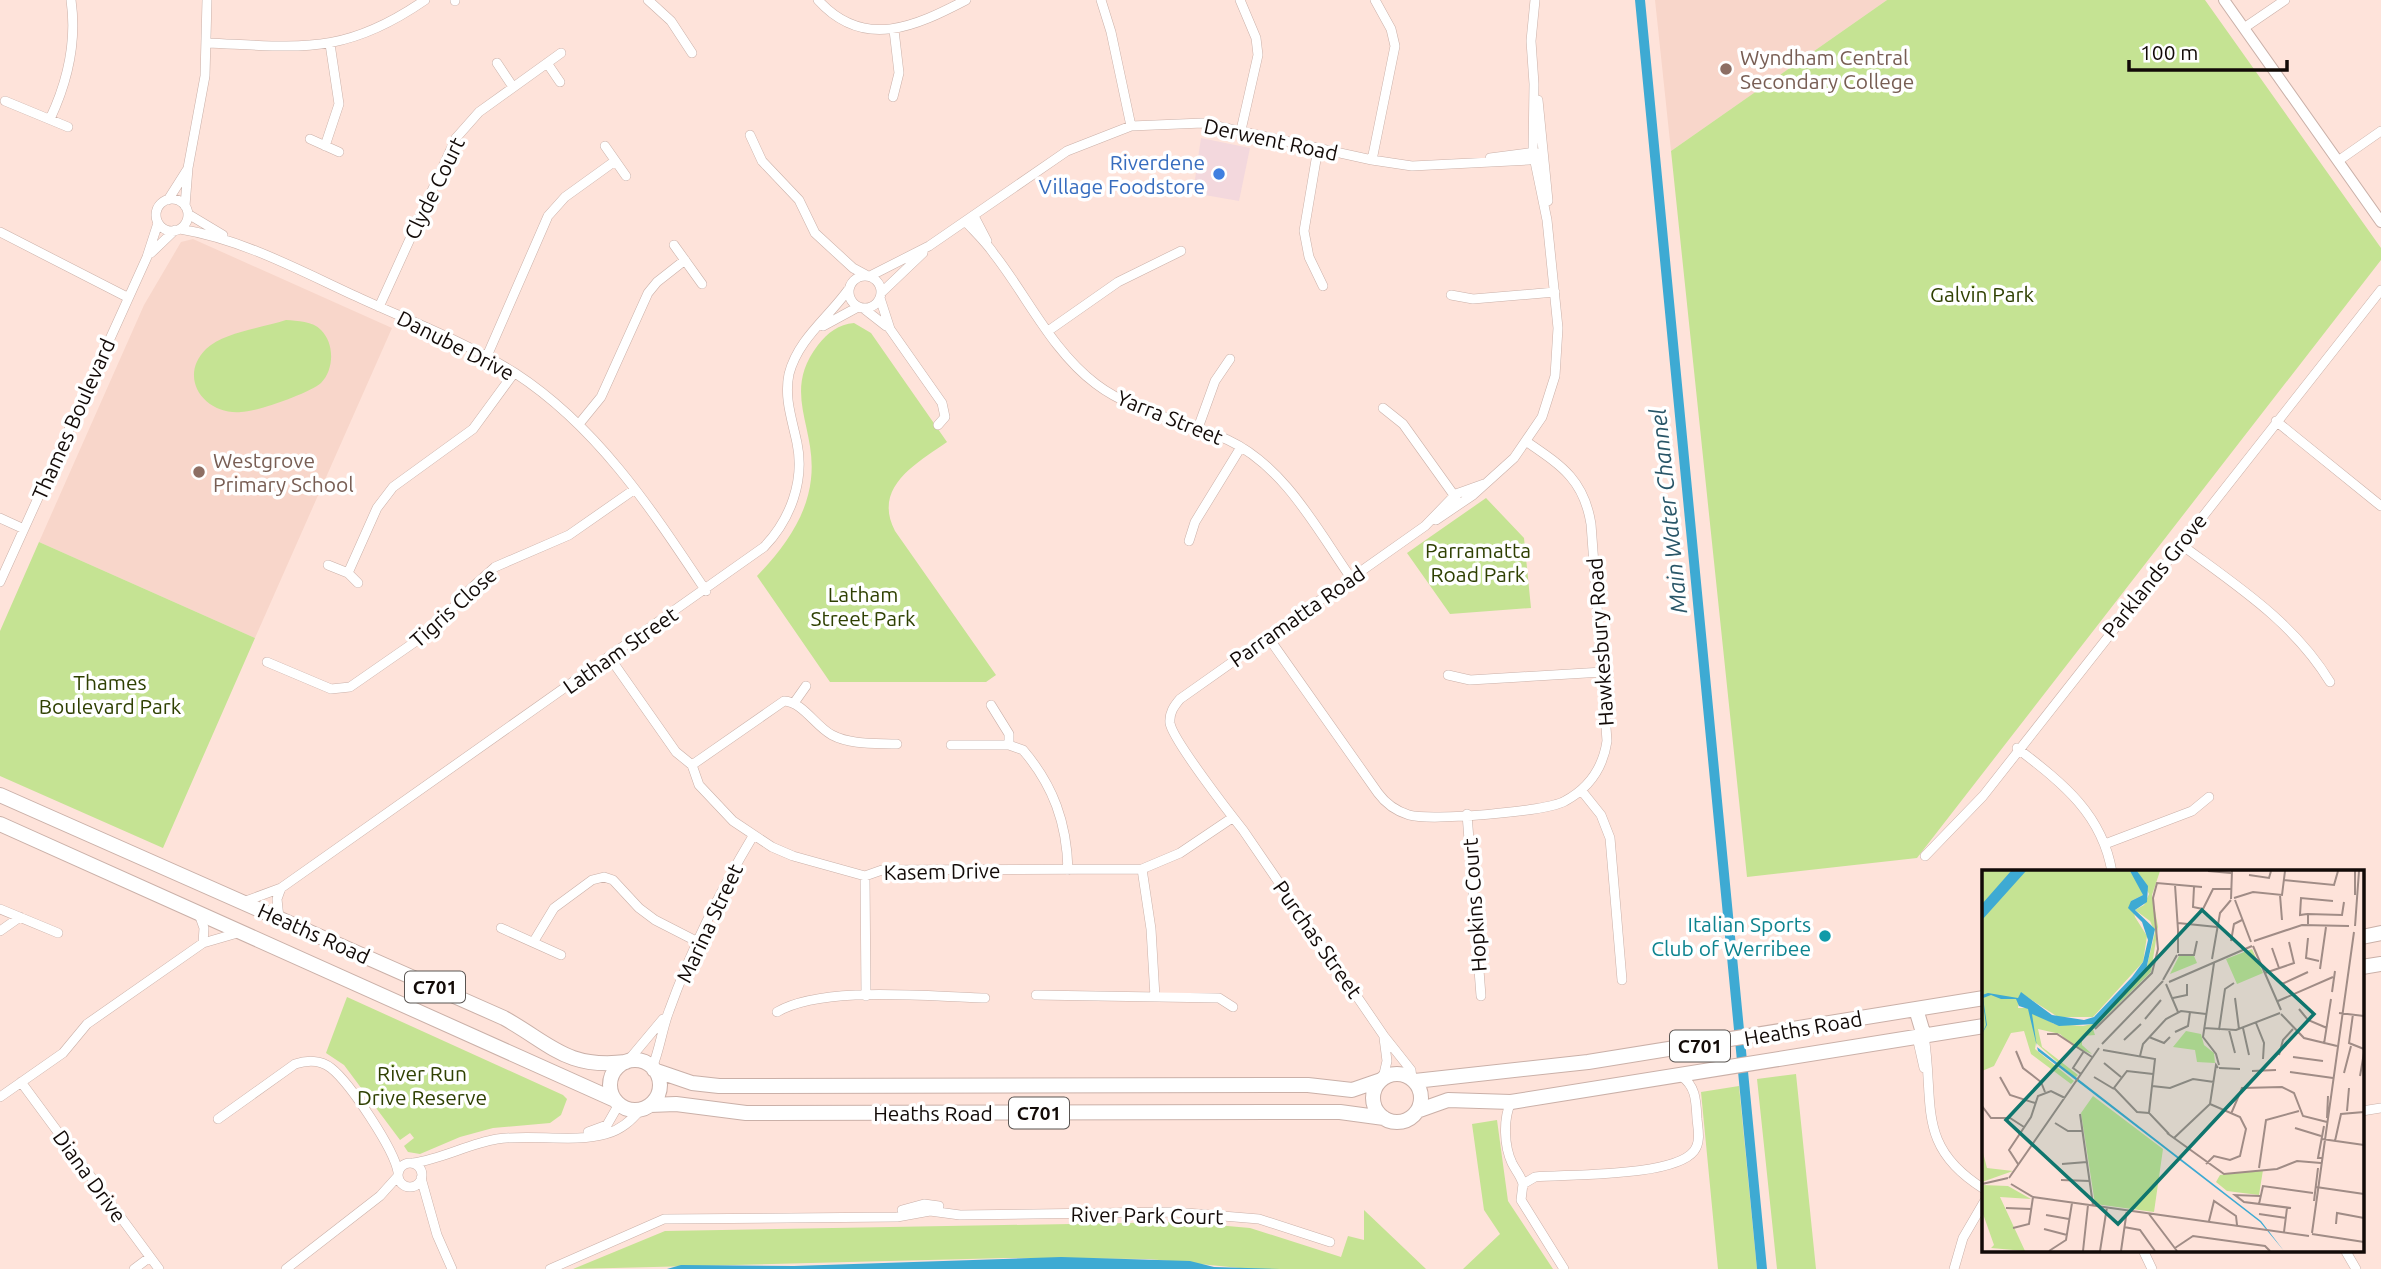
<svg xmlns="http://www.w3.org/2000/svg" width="2381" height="1269" font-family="Ubuntu,sans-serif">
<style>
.commercial{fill:#f3d8dd}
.built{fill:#f8d6ca}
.green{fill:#c5e393}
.water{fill:#3eaad3}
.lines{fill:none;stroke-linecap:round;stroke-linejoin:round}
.minor-casing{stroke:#cab0a8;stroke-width:10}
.tertiary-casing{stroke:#cab0a8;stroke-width:12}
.primary-casing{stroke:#cab0a8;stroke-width:16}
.minor{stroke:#fff;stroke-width:9}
.tertiary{stroke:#fff;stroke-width:10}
.primary{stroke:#fff;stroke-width:14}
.education-dot{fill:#8d6e63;stroke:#fff;stroke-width:2.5}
.shop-dot{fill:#3f7fe0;stroke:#fff;stroke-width:2.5}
.culture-dot{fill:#0f9aa8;stroke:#fff;stroke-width:2.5}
.labels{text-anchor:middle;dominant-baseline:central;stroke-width:7;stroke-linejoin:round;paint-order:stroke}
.shield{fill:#fff;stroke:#595451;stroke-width:2}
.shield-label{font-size:19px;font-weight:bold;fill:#120a07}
.education-label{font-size:21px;fill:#785e54;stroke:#fff;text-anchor:start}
.street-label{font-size:21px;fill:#120a07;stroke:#fff}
.shop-label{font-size:21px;fill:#366cbe;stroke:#fff;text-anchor:end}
.park-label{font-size:21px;fill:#2f4002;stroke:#fff}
.culture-label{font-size:21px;fill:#0d838f;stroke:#fff;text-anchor:end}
.water-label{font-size:23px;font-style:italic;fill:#295668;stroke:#fff}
.inset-road{fill:none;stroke:#a08c86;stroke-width:2}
.view{fill:#0f766e;fill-opacity:0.15;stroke:#0f766e;stroke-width:3.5}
.inset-edge{fill:none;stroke:#120a07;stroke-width:3.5}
</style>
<rect width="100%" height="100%" fill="#fee3da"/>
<path class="commercial" d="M1201,138l49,10 -11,53 -46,-8z"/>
<path class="built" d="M1655,0h232l-216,151z
M193,239l199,89 -137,310 -216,-96 105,-237 37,-63z"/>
<path class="green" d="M1887,0h318l176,248v12l-464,598 -170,19 -76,-726z
M286,320c11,1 27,1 35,10 14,14 13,40 0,53 -11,10 -65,29 -80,29 -36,3 -64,-34 -35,-63 18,-17 56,-21 80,-29z
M854,323l17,10 76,109c-30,21 -75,45 -52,89l101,144 -10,7h-156l-73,-106c26,-27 50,-59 54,-97 6,-52 -30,-86 7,-134 9,-12 21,-21 36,-22z
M1486,498l38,40 7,70 -81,6 -43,-61z
M39,542l216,96 -92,210 -163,-72v-145z
M347,997l216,98 4,4 -6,16 -11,8 -57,5 -33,9 -40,17 -12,-2 -4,-6 10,-8 -4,-5 -10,7 -56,-75 -18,-12z
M1796,1074l20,195h-39l-20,-190z
M1739,1086l18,183h-39l-17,-177z
M1497,1120l11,81 45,68h-90l37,-35 -16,-24 -12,-86z
M1364,1210l62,59h-176l-101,-10 -143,-1 -433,11 92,-38 517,-9 68,6 91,29 7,-21 16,4z"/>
<path class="water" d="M1635,0h10l122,1269h-10z
M1061,1257l129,4 24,6 66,2h-613l14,-4 113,1z"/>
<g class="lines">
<defs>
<path id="minor" d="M455,0v1
M648,0l23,21 21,32
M818,0c46,51 98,26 148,0
M1101,0l10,32 20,94
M1240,0l16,38 2,17 -17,75
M2244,28l41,-28
M208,43c93,4 136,13 217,-43
M497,63l16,24
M547,63l13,19
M893,97l6,-24 -5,-43
M1538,100l10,101
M5,101l63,26
M50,119c18,-38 27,-77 21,-119
M750,135l12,26 37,39 16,33 38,35 13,7
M310,139l29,13
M325,146l14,-42 -9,-60
M605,146l21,30
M1318,148l-14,83 5,26 14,29
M1490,158l45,-6
M1372,160l23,-114 -4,-17 -16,-29
M2338,161l43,-30
M156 215a16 16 0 1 1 32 0a16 16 0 1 1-32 0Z
M168,200l19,-30
M185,206l3,-38 17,-92 2,-76
M188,214l35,21
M974,216l13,25
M966,222c9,10 20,20 28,32 33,42 58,97 102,130 38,29 89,36 132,56 56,26 89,89 123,138
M180,229c61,10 117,40 173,66 54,25 111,46 162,78 83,54 137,137 191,218
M0,232l127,65
M674,245l28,39
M151,253l24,-23
M849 292a16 16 0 1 1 32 0a16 16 0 1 1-32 0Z
M870,276l59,-30 138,-95 64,-25 72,-3 169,37 40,6 117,-6 13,-6
M881,293l42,-40
M1451,295l22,4 82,-7
M880,298l10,31 52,74 3,14 -7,8
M379,307l77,-169 23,-26 82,-59
M863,308l23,18
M823,326l35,-19
M1048,331l70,-49 63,-31
M487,356l61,-140 17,-19 50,-36
M1383,408l20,16 53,74
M2276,421l105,85
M579,424l22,-27 47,-104 9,-11 28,-22
M1198,428l17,-47 15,-22
M0,518l24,11
M1436,520l37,-25 41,-37 28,-41 13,-41 3,-48 -11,-108 -14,-68 1,-68 -3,-43 4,-41
M1189,541l6,-19 46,-75
M2179,543c55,41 114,78 151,139
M328,565l20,8 10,10
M348,573l29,-65 16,-21 80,-58 41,-56
M0,582l147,-325 11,-34
M1268,637l110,156c8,11 18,18 31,22 21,6 137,-3 156,-14 24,-13 38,-33 42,-60l-16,-217c-7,-44 -29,-58 -64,-82
M610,658l66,94 16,13 7,20 34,36 39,26 21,9 72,20 17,-6 260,-1 38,-16 52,-35
M267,662l64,27 19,-2 85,-59 32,-36 28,-25 74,-32 66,-46
M1448,675l22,5 133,-8
M794,703l12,-17
M991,705l18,29v11
M951,745h58l14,5c30,35 44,73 45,120
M2017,748c45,35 85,65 95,124
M692,765l92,-64c19,1 31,25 48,34 19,10 44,8 65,9
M1581,790l20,25 9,23 12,142
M1467,814l14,182
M2105,844l87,-33 17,-14
M1925,856l58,-60 398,-506
M1142,869l9,60 4,68
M865,876l1,120
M243,902l38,-14 483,-341c26,-27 41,-66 33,-104 -5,-24 -13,-45 -8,-69 9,-35 39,-56 59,-84
M0,909l58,24
M199,914l5,14 -1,15
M279,918l-2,-19 4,-11
M501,928l60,27
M0,931l20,-14
M534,941l20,-33 38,-28 12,-3 9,3 26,28 16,12 43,22
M1036,995l183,3 14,9
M777,1012c47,-27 152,-15 208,-14
M1924,1036c11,68 -9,110 60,153
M1917,1037l7,31
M627,1062l36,-43
M652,1068c8,-19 10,-39 17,-57 22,-61 51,-120 84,-175
M1383,1078l4,-17 -3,-23
M1412,1079l-1,-9 -27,-34 -141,-206c-12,-15 -71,-91 -73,-107 -1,-10 4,-17 10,-24l245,-173 31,-32 28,-10
M21,1082l138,187
M0,1097l63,-44 24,-29 116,-81 38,-11
M1511,1102c-8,17 -7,44 1,61 4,8 9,13 11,21
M2362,1111l19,-3
M218,1119l77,-55c12,-4 26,-4 36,4 19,15 63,81 67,104
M588,1132l19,-7 12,-21
M398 1175a12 12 0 1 1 24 0a12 12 0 1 1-24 0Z
M413,1163c29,-4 55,-19 84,-24 34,-5 79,4 109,-5 15,-4 25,-13 35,-25
M421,1178l16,57 15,34
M1523,1184l12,-7c34,-3 139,0 159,-26 7,-9 4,-22 3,-32 -1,-18 -1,-33 -16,-43
M1523,1184l-2,16 43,69
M902,1210l22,-6 15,2
M2143,1250l9,19
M2345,1250l11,19
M134,1269l16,-12
M286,1269l94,-73 18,-20
M550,1269l114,-50 233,-2 33,-6 30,4 214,-3 85,7 71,23
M1954,1269l9,-31 21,-36"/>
<path id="tertiary" d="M2224,0l157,222"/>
<path id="primary" d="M0,795l504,223c48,27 63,51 122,44
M0,824l615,276
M2362,937l19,-4
M2362,967l19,-3
M1916,1009l8,27
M610 1085a25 25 0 1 1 50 0a25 25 0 1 1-50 0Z
M654,1070l38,13 27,3 589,-1 44,5 29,-10
M1373 1098a24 24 0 1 1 48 0a24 24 0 1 1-48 0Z
M1415,1081l173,-19 396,-64
M650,1105l26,-1 70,9 594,-1 44,6
M1417,1111l31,-11 63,2 473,-76"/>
</defs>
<use href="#minor" class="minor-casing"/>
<use href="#tertiary" class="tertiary-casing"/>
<use href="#primary" class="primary-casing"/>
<use href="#minor" class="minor"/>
<use href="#tertiary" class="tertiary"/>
<use href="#primary" class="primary"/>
</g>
<g class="education-dot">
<circle cx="1726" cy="69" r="7"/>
<circle cx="199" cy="472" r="7"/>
</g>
<circle class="shop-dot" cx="1219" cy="174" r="7"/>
<circle class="culture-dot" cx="1825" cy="936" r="7"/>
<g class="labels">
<g class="shield">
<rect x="405" y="971.5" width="60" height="31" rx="5"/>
<rect x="1670" y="1030.5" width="60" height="31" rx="5"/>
<rect x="1009" y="1097.5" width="60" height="31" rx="5"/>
</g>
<g class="shield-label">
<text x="435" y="987">C701</text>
<text x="1700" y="1046">C701</text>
<text x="1039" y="1113">C701</text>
</g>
<g class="education-label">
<text x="1740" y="57">Wyndham Central<tspan x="1740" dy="24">Secondary College</tspan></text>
<text x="213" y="460">Westgrove<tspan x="213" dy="24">Primary School</tspan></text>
</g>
<g class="street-label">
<text transform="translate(1271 139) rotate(12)">Derwent Road</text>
<text transform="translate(434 188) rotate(-64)">Clyde Court</text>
<text transform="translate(456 345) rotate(27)">Danube Drive</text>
<text transform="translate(1170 417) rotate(22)">Yarra Street</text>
<text transform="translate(73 419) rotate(-66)">Thames Boulevard</text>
<text transform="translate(2154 575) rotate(-51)">Parklands Grove</text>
<text transform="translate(453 607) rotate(-42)">Tigris Close</text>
<text transform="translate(1297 616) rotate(-35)">Parramatta Road</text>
<text transform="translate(1600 642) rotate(-94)">Hawkesbury Road</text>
<text transform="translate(620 650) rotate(-35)">Latham Street</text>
<text transform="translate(942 871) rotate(-1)">Kasem Drive</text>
<text transform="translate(1474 905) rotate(-94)">Hopkins Court</text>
<text transform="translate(709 923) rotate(-65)">Marina Street</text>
<text transform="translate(314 933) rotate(24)">Heaths Road</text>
<text transform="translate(1318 939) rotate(55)">Purchas Street</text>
<text transform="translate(1803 1028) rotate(-10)">Heaths Road</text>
<text x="933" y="1113">Heaths Road</text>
<text transform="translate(90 1176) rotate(54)">Diana Drive</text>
<text transform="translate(1147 1215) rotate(1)">River Park Court</text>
</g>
<g class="shop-label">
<text x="1205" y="162">Riverdene<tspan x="1205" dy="24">Village Foodstore</tspan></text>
</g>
<g class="park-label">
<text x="1982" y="294">Galvin Park</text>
<text x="1478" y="550">Parramatta<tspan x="1478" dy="24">Road Park</tspan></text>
<text x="863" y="594">Latham<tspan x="863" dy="24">Street Park</tspan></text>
<text x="110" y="682">Thames<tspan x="110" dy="24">Boulevard Park</tspan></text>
<text x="422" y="1073">River Run<tspan x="422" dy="24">Drive Reserve</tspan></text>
</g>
<g class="culture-label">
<text x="1811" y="924">Italian Sports<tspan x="1811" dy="24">Club of Werribee</tspan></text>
</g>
<g class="water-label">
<text transform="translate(1668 511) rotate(-96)">Main Water Channel</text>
</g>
</g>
<g transform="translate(1982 870)">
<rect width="382" height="382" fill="#fee3da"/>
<path d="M0,1h148l11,16 2,8 -12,6 4,16 12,19 -4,26 -50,55h-35l-37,-24 -3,15h9l27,16 29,2 14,-3 49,-53 9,-38 -5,-11 -15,-11 9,-5 5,-11 -12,-23h23l-8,24 6,32 -7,45 -58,57 2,6 -13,1v9l10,9 -18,-7 -14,-13 -22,-5 4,18 36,28 -3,3 -39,-35 -1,6 39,32 -3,3 -40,-30 -7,-23 -13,2 -17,33 -12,5zM270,79l11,24 -26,11 -11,-25zM197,86h15l3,7 -27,11zM204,161l15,3 3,11 10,8 1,10 -18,-1 -2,-12 -22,-3zM111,226l70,53 -9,63 -59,-8 -14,-91zM0,279l5,19 26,3 -31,11zM281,300l-4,25 -32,-4 -11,-9 4,-7zM0,315l26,1 23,13 -31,-2 25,54 -34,-3 3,-3 -12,-34z" fill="#c5e393"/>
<path d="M29,1h15l-44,49v-16zM148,1h7l11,15 -1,16 -12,8 20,19 -9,41 -51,54 -36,2 -27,-12 5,33 224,174 23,30 -24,-29 -222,-171 -10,-42 -9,-3 -3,-7h-15l-10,-4 -8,3 4,27 -5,9 4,-9 -4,-30 6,-2 30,5 3,-6 31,23 32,5 10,-3 38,-40 11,-15 5,-22 -6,-18 -14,-14 3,-7 12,-6z" fill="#3eaad3"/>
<path class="inset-road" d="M226,1l23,2M267,5l20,3 2,-7M302,10l50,5 4,-14M193,15l3,45M212,17l-1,20 10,2 10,-20h18M298,25l2,25M373,25v-24M252,28l19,-6 29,3 3,-24M249,29l1,-28M253,30l16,42M325,44l-7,1 1,-17 32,3M196,53l39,4M326,54v-10l34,1 2,-13M373,56l4,-55M326,68l-2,20 13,3M249,71l3,-17 8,-4M272,71l48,-16 47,1M271,76l28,64M290,78l7,20M196,83v-23M196,85h16l3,-14M230,89l8,-46 11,-13M232,93l-11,74 13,17 3,11M338,99l6,-42M283,103l29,-10 -5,-21M181,110l14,-25M187,112l83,-36M184,114l12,28M300,114l26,-12M350,122l3,-21M191,128l14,-3v-11M253,128l4,31M296,131l55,-24M317,139l9,11 19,8M357,143l25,3M299,144l23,24 33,8M371,144l-4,29 15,6M163,149l16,-19M274,153l8,20 -1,16M222,158l32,2 44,-17M261,158l6,27M113,159l57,-56 6,-24 -5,-51 4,-15 45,4M237,160l6,-41 9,-6M247,160l6,23M193,162l13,-6 2,-14M65,164h10l35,23M167,167l15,6 6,-6M142,170l17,-16M120,174l61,-63M342,174l7,-45M121,180l52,9 -6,54 20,21M34,181l7,17 18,14 4,10M297,185l4,-15 10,-11M158,186l3,-12 23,-25 15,-8 25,3M311,187l30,4M122,193l17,14M237,198l21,1M270,201l24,-1M308,202l43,6M362,203l7,-27M99,204l-8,-6 11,-17M378,206l4,-23M18,207l10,18 25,8M112,207l20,12M170,216l18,2 23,-9 21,3M0,236l9,12h19l14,9M365,241l2,-23M167,243l-12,-1 -23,-24 13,-17 26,3M98,244l13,91M249,244l11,-26 40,-1 12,6 9,23 24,6M345,248l1,-22M73,253l13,8h14M313,258l26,8M185,263l57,41 53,-5 20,-8 24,2M192,268l36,-34 6,-39 2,3M340,269l42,6M353,271l6,-27 23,-2M340,288h-4l6,-32M36,294l-9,-14 22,-33 7,-21 13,-5 14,7M80,294l25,-2M224,294l8,-8 16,4 10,-4 6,-27 -6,-12 -30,-13M277,298l7,-48 33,-9M27,308l90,-130M79,310l29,1M0,314l26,-6M29,314l22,13 276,39M334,317l48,7M278,326l-25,-1 9,7 47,6M332,331l4,-33M277,334l4,-18 50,7M24,338l25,1M167,344l28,37M277,344l27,4M64,345l23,4M227,351l5,-20 22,15 1,9M354,354l1,-11 27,5M142,357l16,3 15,21M31,358l16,-4 4,-27M62,359l23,6M302,362l3,-24M330,363l42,-301M330,364l52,8M193,378l18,-12 72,10 5,5M67,381l17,-11 6,-37M101,381l5,-46M118,381l7,-44M139,381l6,-41"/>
<path class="view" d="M220,40l112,104 -196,210 -112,-104z"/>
<rect width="382" height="382" class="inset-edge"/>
</g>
<path d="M2129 60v10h158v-10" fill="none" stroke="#120a07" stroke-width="3.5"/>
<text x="2140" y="60" font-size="21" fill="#120a07" stroke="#ffffff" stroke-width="5" paint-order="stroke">100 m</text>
</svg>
